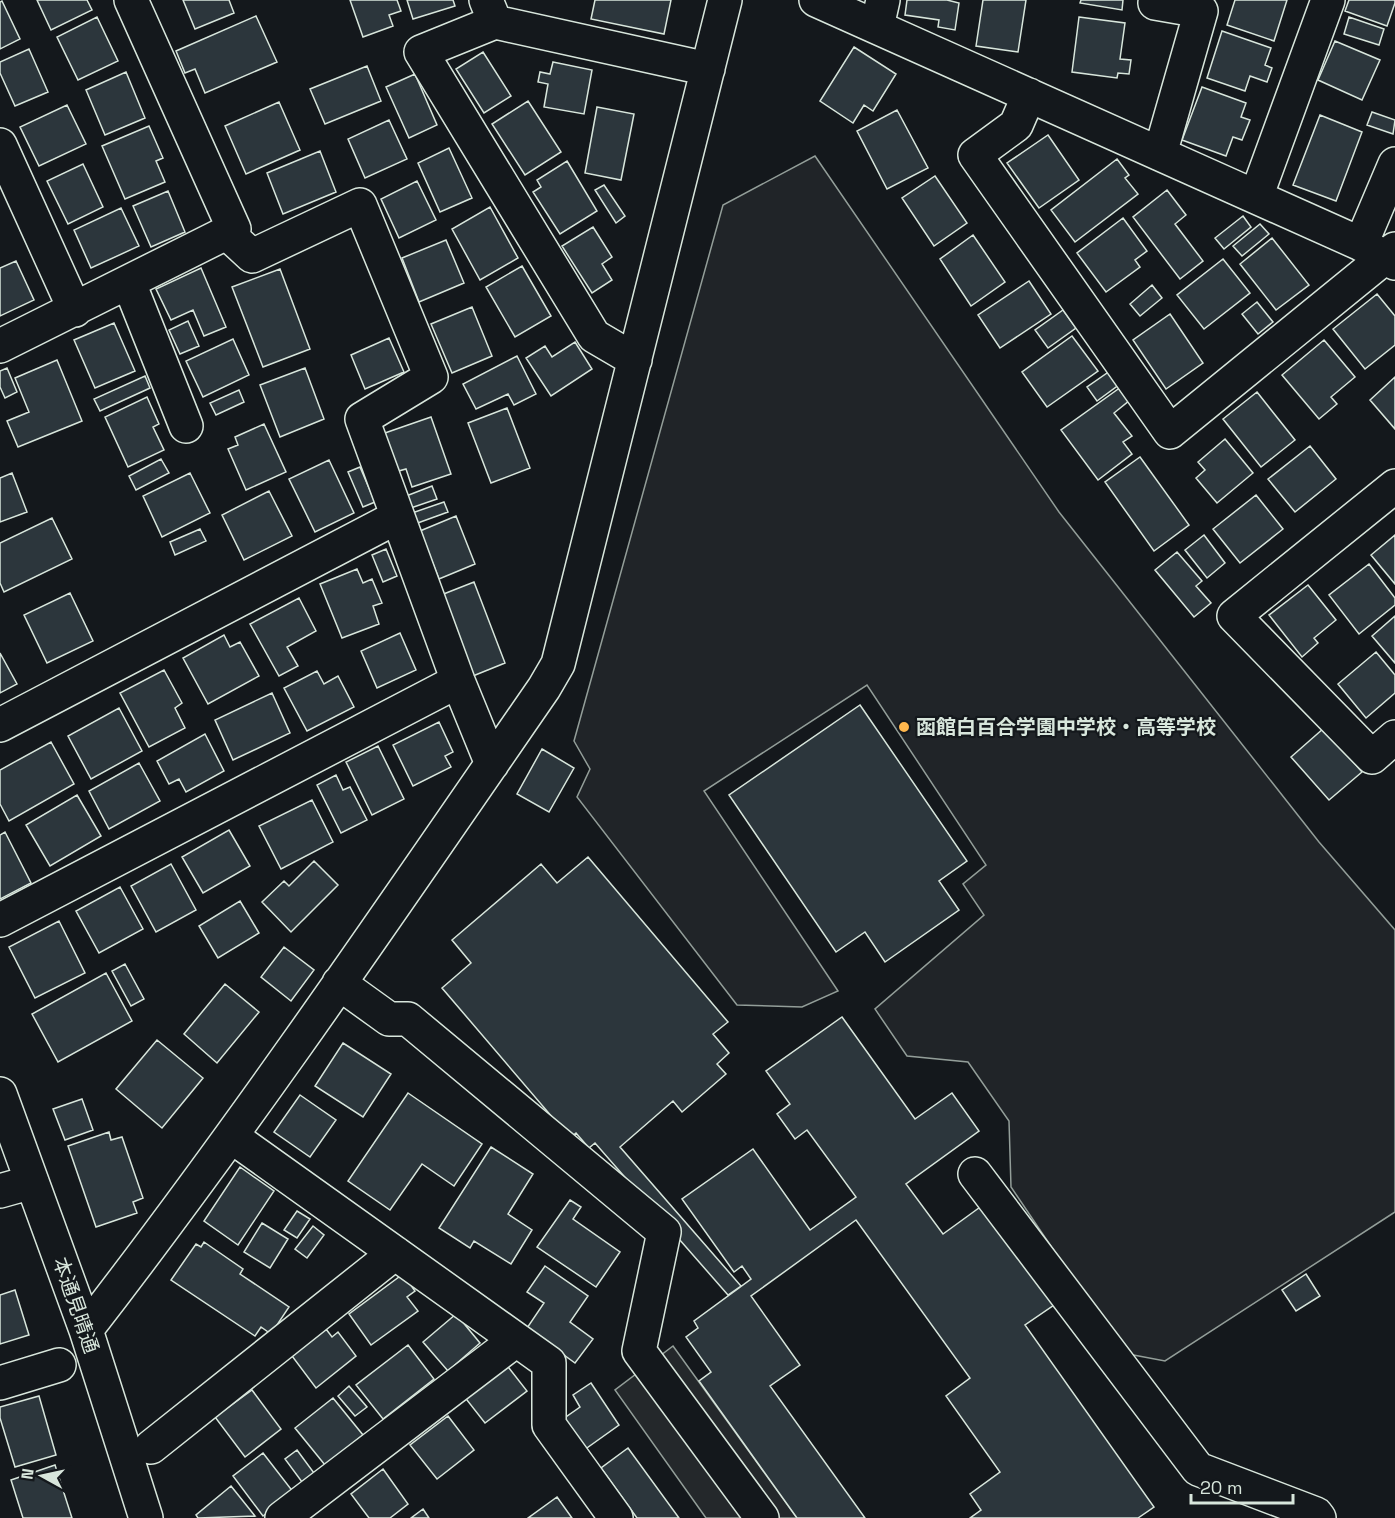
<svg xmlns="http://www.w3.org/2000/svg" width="1395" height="1518" font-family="'Space Grotesk','Noto Sans JP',sans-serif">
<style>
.green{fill:#202428;stroke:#939e99;stroke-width:1.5}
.parking{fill:#24282b;stroke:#939e99;stroke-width:1.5}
.building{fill:#2c363c;stroke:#d8e6dc;stroke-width:1.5}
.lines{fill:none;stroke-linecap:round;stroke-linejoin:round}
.minor-casing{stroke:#d8e6dc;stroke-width:36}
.minor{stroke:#14181c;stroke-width:33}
.poi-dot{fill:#ffb74d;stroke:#14181c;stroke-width:2}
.labels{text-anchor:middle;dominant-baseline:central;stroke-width:4.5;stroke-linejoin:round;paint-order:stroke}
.poi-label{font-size:20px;font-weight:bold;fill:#d8e6dc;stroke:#14181c;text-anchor:start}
.street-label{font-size:20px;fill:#d8e6dc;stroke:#14181c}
</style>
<rect width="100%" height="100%" fill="#14181c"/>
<path class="green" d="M815,156l244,356 260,330 76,88v282l-230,149 -42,-8 -112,-166 -2,-66 -41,-59 -61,-6 -32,-47 109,-94 -21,-31 23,-19 -119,-180 -163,106 134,200 -36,16 -65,-2 -160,-208 13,-28 -16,-28 149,-536z"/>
<path class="parking" d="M673,1346l124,172h-91l-91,-128z"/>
<path class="building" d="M37,0h50l5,10 -41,20z
M183,0h46l5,13 -39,16z
M350,0h47l4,11 -12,4 4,11 -30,11z
M407,0h46l2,6 -42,13z
M595,0h76l-7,34 -73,-15z
M907,0h40l12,3 -4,27 -17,-3 1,-7 -34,-5z
M983,0h43l-8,52 -42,-6z
M1081,0h42l-1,10 -42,-7z
M1235,0h52l-13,41 -47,-16z
M1349,0h46v3l-8,23 -42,-15z
M2,1l18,38 -20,10v-47z
M256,16l21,46 -72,31 -10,-24 -10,4 -9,-22z
M97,17l21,44 -40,19 -21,-43z
M1079,17l46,6 -5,36 11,1 -2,14 -11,-1 -1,5 -45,-6z
M1349,17l35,12 -5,16 -35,-11z
M1222,31l49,17 -6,17 7,3 -5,14 -17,-6 -5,15 -38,-13z
M1335,41l45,19 -18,40 -44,-20z
M854,47l42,27 -23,37 -9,-6 -11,18 -33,-22z
M29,49l19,43 -33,14 -15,-33v-11z
M483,52l28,44 -27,17 -28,-44z
M553,62l39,8 -8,44 -40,-7 4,-23 -10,-2 2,-10 10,2z
M367,66l14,35 -56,23 -15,-35z
M126,72l19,46 -40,17 -19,-45z
M415,74l22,51 -28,13 -23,-51z
M1202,87l44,16 -5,14 9,3 -8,20 -9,-3 -7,19 -44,-16z
M528,101l33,51 -36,23 -33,-51z
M279,102l21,48 -54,24 -21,-48z
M67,105l19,39 -47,22 -19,-39z
M597,107l37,7 -13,66 -36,-7z
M897,110l31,58 -41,21 -30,-58z
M1372,112l23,8 -2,14 -26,-9z
M1320,115l42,17 -26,69 -43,-16z
M389,120l18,39 -42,19 -17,-39z
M149,126l14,32 -7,3 9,21 -40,17 -23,-53z
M1048,135l31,45 -40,28 -32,-45z
M449,148l23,50 -32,14 -22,-49z
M320,151l16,41 -53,22 -16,-41z
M1117,159l12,16 -4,3 13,16 -63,48 -24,-32z
M567,161l30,50 -37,23 -27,-42 8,-5 -4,-7z
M83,164l20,43 -35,17 -21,-43z
M935,176l32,47 -33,23 -32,-48z
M417,181l19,39 -37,18 -18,-39z
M604,185l21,31 -9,7 -21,-33z
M1167,190l19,25 -11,9 28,37 -23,18 -47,-62z
M168,191l17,41 -34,15 -18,-41z
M490,207l28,51 -38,22 -28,-51z
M121,208l18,38 -48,22 -17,-38z
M1243,216l8,11 -27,22 -9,-11z
M1123,218l24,33 -12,9 5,7 -34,25 -29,-39z
M1260,224l9,10 -27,22 -9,-10z
M593,227l19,30 -10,7 10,16 -20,13 -30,-47z
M973,235l32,47 -34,24 -31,-47z
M1272,238l37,47 -33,25 -36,-46z
M446,240l18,43 -45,19 -17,-44z
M1223,259l27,34 -46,36 -27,-34z
M16,261l18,39 -34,16v-48z
M522,266l29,50 -36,21 -29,-50z
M201,268l25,59 -22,9 -11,-26 -22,10 -15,-31z
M280,269l30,80 -47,18 -31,-80z
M1029,281l22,33 -51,34 -22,-33z
M1152,285l10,13 -22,18 -10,-12z
M1377,294l18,22v29l-30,24 -32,-40z
M1257,302l16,20 -15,12 -16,-20z
M472,307l20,49 -40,17 -21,-49z
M1063,310l13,18 -28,20 -13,-18z
M1170,314l33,49 -37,26 -33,-49z
M188,321l11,25 -19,8 -11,-24z
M114,323l21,48 -40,17 -21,-48z
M1072,336l26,35 -51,36 -25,-35z
M389,338l15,34 -39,17 -14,-34z
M233,339l16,36 -46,22 -17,-36z
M1324,340l31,37 -24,20 6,7 -18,15 -37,-44z
M575,342l17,27 -41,27 -25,-38 19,-12 7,11z
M517,356l19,38 -22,11 -6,-11 -32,15 -13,-25z
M57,360l25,61 -64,26 -11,-26 22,-9 -14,-34z
M7,368l10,24 -12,6 -5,-11v-16z
M305,368l19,51 -44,18 -20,-52z
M1110,371l10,13 -23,17 -10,-14z
M145,376l5,12 -50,23 -6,-12z
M1395,377v52l-25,-29z
M1121,387l9,13 -16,13 18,23 -9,6 9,12 -34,26 -37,-50z
M239,390l5,12 -28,13 -6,-12z
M1257,392l38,48 -34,27 -38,-48z
M147,397l12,27 -6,3 11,23 -36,17 -23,-50z
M507,408l23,60 -39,15 -23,-60z
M431,417l20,57 -39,13 -6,-18 -11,3 -13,-38z
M264,424l22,48 -40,18 -18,-41 10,-4 -3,-8z
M1225,439l28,34 -36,30 -21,-25 9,-8 -7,-8z
M1310,446l26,33 -41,33 -27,-33z
M1140,457l49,68 -35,26 -49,-69z
M161,459l8,14 -33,17 -7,-14z
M329,460l25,53 -39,19 -26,-53z
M360,467l15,35 -12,5 -15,-35z
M12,473l15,39 -27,10v-44z
M190,473l20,40 -48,24 -19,-41z
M432,486l5,13 -32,11 -4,-12z
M269,491l23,45 -48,24 -22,-45z
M1256,495l27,34 -43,34 -27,-34z
M444,502l4,10 -33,12 -3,-11z
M456,516l19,48 -36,15 -19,-48z
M52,518l20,41 -68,33 -4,-9v-40z
M200,529l6,12 -31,14 -5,-13z
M1204,535l21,28 -18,15 -22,-28z
M1395,535v49l-24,-29z
M386,549l11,27 -14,6 -11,-27z
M1177,552l25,29 -6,5 15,17 -17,14 -39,-47z
M1369,564l26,34v7l-36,29 -30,-39z
M357,569l6,14 9,-4 10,24 -9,3 6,18 -37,14 -22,-54z
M474,582l31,81 -37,15 -32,-81z
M1308,585l28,35 -22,18 4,5 -16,14 -33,-42z
M70,593l23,48 -46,22 -23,-48z
M299,598l17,33 -29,16 11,19 -19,10 -29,-52z
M1395,616v47l-23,-27z
M400,633l16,37 -39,18 -16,-37z
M224,635l6,12 10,-5 19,34 -51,28 -25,-46z
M1376,652l19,23v18l-29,25 -28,-34z
M0,653l17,31 -17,9z
M164,670l18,33 -7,5 10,20 -36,19 -29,-54z
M317,671l7,13 14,-8 16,31 -47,24 -23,-43z
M272,693l18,40 -57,27 -18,-40z
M860,705l107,156 -28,20 20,29 -74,52 -20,-30 -29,20 -107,-157z
M119,708l23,43 -51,28 -23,-43z
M439,722l14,30 -8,4 6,11 -38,19 -20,-41z
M1324,728l38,44 -33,28 -38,-43z
M205,734l19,37 -38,21 -7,-13 -10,5 -12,-23z
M51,742l23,42 -65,37 -9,-17v-34z
M378,746l26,53 -32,16 -26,-53z
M542,749l32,19 -25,44 -32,-18z
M139,763l21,38 -51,28 -20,-38z
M336,775l7,15 7,-3 17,33 -26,13 -24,-48z
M77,795l24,41 -51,30 -24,-41z
M312,800l21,42 -52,27 -22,-43z
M229,830l21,36 -47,27 -21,-36z
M5,832l26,51 -31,16v-64z
M588,857l140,165 -15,12 16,19 -12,11 9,10 -44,38 -9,-11 -53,46 121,139 -13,9 -133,-152 -6,5 -13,-15 -6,5 -128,-150 29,-25 -19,-23 89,-76 16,19z
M314,861l24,24 -47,47 -29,-30 22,-21 5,5z
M171,864l25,46 -40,22 -25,-46z
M120,887l23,42 -44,24 -23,-42z
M240,901l19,32 -41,25 -19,-32z
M59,921l26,52 -50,25 -26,-51z
M284,947l30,23 -23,31 -30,-24z
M125,964l19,35 -13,7 -19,-35z
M106,973l26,48 -74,41 -26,-48z
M225,984l34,28 -42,51 -33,-29z
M842,1017l73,102 37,-26 27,38 -73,53 37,50 40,-29 71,100 -29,20 129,182 -16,11h-168l11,-8 -11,-16 30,-22 -54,-76 24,-18 -114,-158 -105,76 49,69 -30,21 95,132h-68l-98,-137 12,-9 -25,-35 12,-9 -4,-7 57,-42 -9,-13 -8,6 -52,-73 71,-50 57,81 46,-33 -49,-67 -12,9 -18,-25 13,-10 -24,-33z
M157,1040l46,38 -41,50 -46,-39z
M343,1043l48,31 -28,43 -48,-31z
M408,1093l74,51 -28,42 -32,-22 -32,46 -42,-29z
M300,1095l36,25 -26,37 -36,-25z
M82,1099l11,31 -28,10 -12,-31z
M109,1132l2,8 11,-3 21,61 -10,4 4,11 -41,14 -28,-81z
M491,1147l42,27 -25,40 24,16 -21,34 -37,-23 -4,7 -31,-20z
M240,1167l34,24 -36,54 -34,-24z
M570,1200l11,7 -8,12 47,33 -24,35 -59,-40z
M297,1211l13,8 -13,19 -13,-8z
M262,1223l26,16 -18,29 -26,-16z
M313,1226l11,9 -17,23 -12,-9z
M204,1242l39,27 -3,5 49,33 -18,27 -10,-7 -6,9 -84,-56 25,-36 5,3z
M545,1266l43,30 -18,26 23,17 -18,24 -48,-35 17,-25 -17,-11z
M403,1274l12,17 -8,6 11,14 -47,34 -22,-31z
M1306,1274l14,22 -24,15 -14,-21z
M15,1290l14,45 -29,9v-49z
M456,1314l24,29 -32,28 -25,-29z
M326,1329l6,8 6,-5 18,24 -40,32 -24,-32z
M408,1345l26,34 -51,40 -27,-34z
M505,1363l22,28 -42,32 -22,-28z
M591,1383l28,42 -35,25 -21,-31 17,-12 -7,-12z
M349,1386l18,21 -12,9 -17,-20z
M252,1390l29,39 -36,28 -30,-40z
M39,1396l17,59 -41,12 -15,-49v-11z
M333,1398l30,37 -38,30 -30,-37z
M448,1416l26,34 -37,29 -27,-34z
M628,1448l51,70h-42l-36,-50z
M297,1450l17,23 -12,9 -17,-23z
M263,1453l31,40 -31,23 -30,-40z
M55,1465l17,53h-49l-12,-38z
M383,1469l25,35 -18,14h-21l-18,-24z
M231,1486l24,30 -57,2 -2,-3z
M557,1497l15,21h-44z
M423,1509l6,9h-18z"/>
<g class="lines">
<defs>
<path id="minor" d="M486,0l9,22 213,47
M816,0l545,244 34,19
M1156,0l-1,3 46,8 -41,143
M495,22l-74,30 173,284 41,24
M877,27l6,-27
M1029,95l-13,30 -41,30 195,277 225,-183
M0,145l75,165
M1256,197l72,-197
M227,233l25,23 108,-51 71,172 -69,42 96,262 34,83
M1361,244l34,-80
M129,283l57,143
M0,346l234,-117 -103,-229
M1395,486l-161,130 138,141 23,-20
M0,725l397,-208
M0,920l458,-239
M339,983l50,36h19l256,213 -25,119 123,167
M0,1094l86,236 60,188
M231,1136l318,227v62l67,93
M975,1174l223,295 118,45 3,4
M0,1191l32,-9
M86,1330c161,-208 309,-426 458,-642l14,-24 167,-664
M0,1383l59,-18
M151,1447l244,-194
M282,1518l234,-178"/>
</defs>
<use href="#minor" class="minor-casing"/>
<use href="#minor" class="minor"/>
</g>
<circle class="poi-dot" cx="904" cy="727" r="6"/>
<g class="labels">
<g class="poi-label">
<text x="916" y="727">函館白百合学園中学校・高等学校</text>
</g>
<g class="street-label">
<text transform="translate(76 1305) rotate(71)">本通見晴通</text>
</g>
</g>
<g transform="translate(42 1476) rotate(278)" stroke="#14181c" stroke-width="4.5" paint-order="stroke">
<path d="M0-4.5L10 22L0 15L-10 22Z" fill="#d8e6dc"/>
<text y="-9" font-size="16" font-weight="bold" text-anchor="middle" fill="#d8e6dc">N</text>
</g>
<path d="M1191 1494v9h102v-9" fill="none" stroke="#d8e6dc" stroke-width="3"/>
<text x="1200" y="1494" font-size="18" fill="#d8e6dc" stroke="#14181c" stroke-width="4.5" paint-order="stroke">20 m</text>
</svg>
